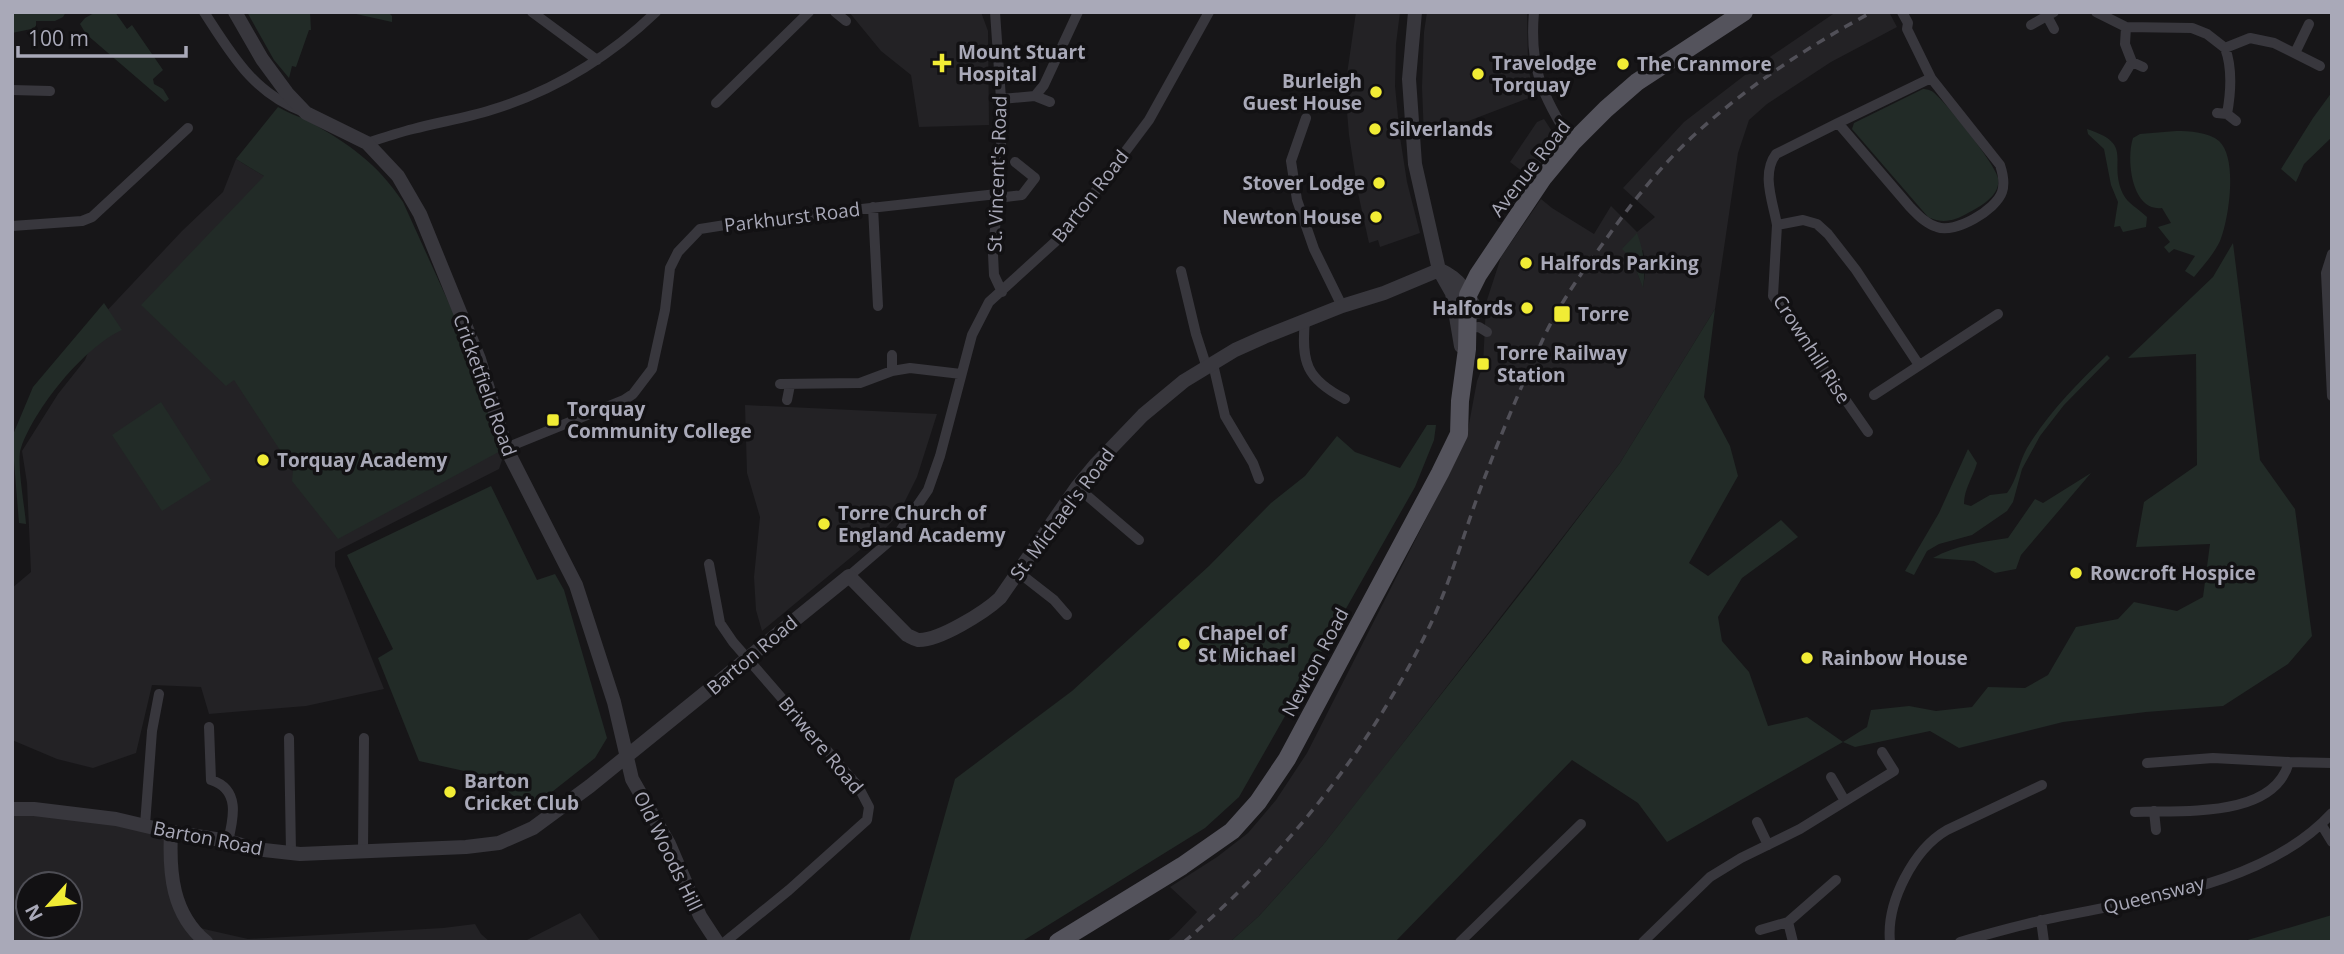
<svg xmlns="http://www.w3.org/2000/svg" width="2344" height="954" font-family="'Open Sans',sans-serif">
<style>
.built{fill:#232225;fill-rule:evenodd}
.green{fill:#222b27}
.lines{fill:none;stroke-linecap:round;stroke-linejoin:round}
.minor{stroke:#38373d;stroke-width:10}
.tertiary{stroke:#38373d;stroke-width:14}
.primary{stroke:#54535c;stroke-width:18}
.rail{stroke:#515058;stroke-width:3.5;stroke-dasharray:9 7;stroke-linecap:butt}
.poi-dot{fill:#f1ec35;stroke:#121113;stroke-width:2.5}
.labels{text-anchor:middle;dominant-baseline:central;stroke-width:7;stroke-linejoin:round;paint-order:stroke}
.poi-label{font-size:19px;font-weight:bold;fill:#a9a9b8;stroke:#121113;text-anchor:start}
.street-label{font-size:19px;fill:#a9a9b8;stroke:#121113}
</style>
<rect width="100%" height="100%" fill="#171618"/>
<path class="built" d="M849,12h132l7,19 1,94 -70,2 -8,-52 -30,-24z
M1356,12h44l-4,32 -1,42 5,51 7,45 13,51 -40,14 -2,-7 -9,3 -11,-50 -9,-58 -4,-47z
M1427,12h100l1,54 6,30 -110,42 -2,-51 2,-55z
M1836,12h53l8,15 -66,35 -64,42 -18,16 -11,33 -23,156 -95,154 -244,315 -53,67 -64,71 -29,26h-64l8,-6 23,-24 -27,-25 47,-30 31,-24 28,-33 31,-47 159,-313 11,-59 6,-15 3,-63 15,-46 40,-58 11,9 42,26 17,-28 26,26 18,-15 -32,-29 61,-66 74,-57zM1643,250l3,18 -3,19 -11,-28z
M1544,119l13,20 -44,65 -4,-7 18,-22 -17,-13 27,-40z
M236,159l28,17 242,272 -7,21 -164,83v14l49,123 -78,17 -97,8 -8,-27 -49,-2 -16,68 -43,15 -36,-9 -45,-19v-152l19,-16 -4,-89 -5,-32 36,-57 27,-34 17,-44 80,-85 41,-39z
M745,405l192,9 -20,63 -19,38 -14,15 -122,101 -6,-21 -2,-33 6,-60 -13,-44z
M12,809l159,23 11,90 22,7 44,10 195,-11 32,-4 6,10 9,8h-478zM28,884h42v42h-42z
M580,913l21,29h-78z"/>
<path class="green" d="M13,12h53l-3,5 -8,4h-19v7l-24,5z
M96,12h19l12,17 5,-4 31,45 -10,9 1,5 9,5 6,10 -4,3 -79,-68 -6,-10 5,-6z
M247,12h63l1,18h-2l-13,37 -4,-1 -3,12 -15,-18z
M347,12h41l4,4v6z
M1923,89c3,0 8,1 10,3 13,10 63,73 65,86 3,17 -17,28 -30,35 -14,8 -25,11 -40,4l-76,-88 2,-6z
M2332,92v45l-28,27 -8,18 -15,-13 32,-51z
M278,107c10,6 20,9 30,14 40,22 69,42 95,81l64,141 39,105 -168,91 -46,-58 1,-11 -59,-90 -8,6 -85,-81 123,-129 -28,-17z
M2087,129c49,16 20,31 36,65 5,10 16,15 24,23l-1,10 -23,5 -3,-6 -6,1 4,-25 -7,-17 -7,-36 -16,-15z
M2176,131c13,0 33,1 43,10 19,17 10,78 1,100 -6,13 -17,25 -26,36l-9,-6 10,-15 -21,-7 -5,4 -5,-6 6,-5 -12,-15 13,-4 -9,-15c-31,4 -36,-50 -29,-70l7,-4z
M1637,233c7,19 9,34 6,55l-11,-29 -10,-10z
M2233,243l27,217 35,49 17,127 -24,28 -65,42 -77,6 -83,10 -104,26 -29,-17 -75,16 -12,-5 -176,100 -29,-39 -66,-43 -177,182h-165l29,-26 64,-71 211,-269 86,-113 95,-154 -11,88 26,49 8,30 -49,87 19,13 73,-56 17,17 -56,41 -24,39 4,24 27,31 19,54 39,-9 36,25 24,-15 4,-17 38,-4 27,5 36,-4 16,-20 37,1 23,-13 28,-48 42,-8 16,-17 43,9 26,-14 7,-53 -74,3 8,-45 53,-37 -1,-111 -68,4 85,-81z
M104,303l18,27c-39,18 -87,78 -101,118 -5,12 4,60 5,76l-7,-1 -7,-86 21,-50z
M2107,355l3,3 -46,47 -24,31 -18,33 -9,33 -6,9 -35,24 -33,9 -12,7 -13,24 -9,-4 34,-58 29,-64 9,14c-4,14 -13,26 -13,41l7,2 19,-11 17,-2c10,-13 12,-31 20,-45 22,-36 50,-64 80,-93z
M161,402l50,78 -49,31 -50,-76z
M1427,425h9l-2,15 -19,47 -176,310 -34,31 -184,114h-112l46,-163 117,-88 137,-125 62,-63 34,-27 32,-40 18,16 45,16z
M2091,473l-70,82 -5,14 -21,4 -21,-12 -41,-3c23,-13 49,-16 75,-20l27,-39 8,4z
M491,486l46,94 18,-6 9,16 43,148 -12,20 -66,52 -27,-24 -15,-10 -68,-15 -41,-103 15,-9 -46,-94z
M2332,915v27h-91z"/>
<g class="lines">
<path class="minor" d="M204,12c28,43 49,81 100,100
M532,12l65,48
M835,12l11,9
M995,12l6,87v54l-8,101 1,21 8,17
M1534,12c-5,57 9,85 38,131
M2096,12l30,15 66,1 15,6 18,14 25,-10 24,5 46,23
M2047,16l7,13
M2031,25l23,-13
M2126,27l-1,17 7,18 11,5
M2225,48c8,21 6,44 2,66
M2295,53l14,-29
M2123,77l9,-15
M12,90l38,1
M1035,96l15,6
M1001,99l34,-3 9,-11 34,-73
M716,103l93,-91
M2217,113l10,1 9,7
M1306,118l-15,43 6,39 17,49 28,57
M1838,123l93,-45
M367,143c15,-5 30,-10 46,-14 26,-7 53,-11 78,-19 63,-19 118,-53 165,-98
M997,198l25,-3 13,-17 -20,-16
M873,207l5,99
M1777,225c-4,-23 -16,-51 -1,-71l62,-31 72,84c8,8 16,17 27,20 18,7 59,-17 65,-35 3,-9 1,-18 -2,-27l-69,-87 -24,-49 1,-6 -6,-11
M12,226l70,-5 10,-4 96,-89
M2332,254l-6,19 6,123
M1181,271l15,63 11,34
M1305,320c-4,42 1,59 40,79
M1467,328l12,-1 8,5
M1213,364l12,52 28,47 6,16
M892,371v-16
M780,384l80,-1 32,-12 18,-3 51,6
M1874,395l124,-81
M787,400l3,-15
M1868,432l-95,-136 4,-71 26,-5 14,4 11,10 28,36 63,95
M506,448l118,-48 9,-6 19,-25 13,-59 5,-42 8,-16 22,-23 44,-7 253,-28
M1077,487l62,53
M709,564l11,59 13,19 125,144 11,21 -2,13 -78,70 -64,52
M1018,572l36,28 13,15
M849,576l49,-42 30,-44 12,-34 32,-121 17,-33 66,-60 28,-34 66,-88 60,-108
M209,727l2,53c29,9 23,37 17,61
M289,738l2,114
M2147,763l66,-5 76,4
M1831,777l14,24
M2154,811l2,19
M2135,812c47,-2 139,7 154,-50l43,1
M1757,822l11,23
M2321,824l11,18
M145,825l7,-94 7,-37
M363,851l1,-113
M2041,920l3,22
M1788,922l5,20
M1760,930l28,-8 48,-42
M1460,942l121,-118
M1643,942l67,-65 31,-19 59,-29 94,-58 -12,-19
M1890,942c-4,-40 24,-93 57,-112l95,-45
M1960,942c28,-8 56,-16 84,-22 94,-21 219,-32 288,-107"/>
<path class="tertiary" d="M235,12l27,47 25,34 19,20 61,30 31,33 22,38 59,145 27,89 70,137 38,117 18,77 37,65 31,72 17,26
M1415,12l-6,67 6,85 24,106 13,23 9,53
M1440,270c20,9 28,23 37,42
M12,809h22l82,10 55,13 57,9 27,8 45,5 166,-7 33,-4 34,-15 57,-42 259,-210 58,59c4,2 7,4 11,5 21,1 67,-28 82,-42l77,-111 19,-23 47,-49 41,-34 51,-31 29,-13 78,-31 42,-13 55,-23
M171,832c-2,41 1,82 35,110"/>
<path class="primary" d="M1058,942l124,-76 50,-35 26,-29 29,-43 153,-286 19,-39 1,-33 7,-52 1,-54 10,-20 65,-97 29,-35 34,-34 31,-27 107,-70"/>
<path class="rail" d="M1184,942c103,-88 191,-199 249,-323 21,-47 34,-97 53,-145 16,-42 34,-85 53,-126 16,-38 41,-73 65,-106 26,-37 55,-74 88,-105 54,-50 115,-90 180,-125"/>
</g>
<g class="poi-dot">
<path d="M938.5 52.5h7v7h7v7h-7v7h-7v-7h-7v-7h7z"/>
<circle cx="1623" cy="64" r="7"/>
<circle cx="1478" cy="74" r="7"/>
<circle cx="1376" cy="92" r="7"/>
<circle cx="1375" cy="129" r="7"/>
<circle cx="1379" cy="183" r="7"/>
<circle cx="1376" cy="217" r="7"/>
<circle cx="1526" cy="263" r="7"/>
<circle cx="1527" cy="308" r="7"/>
<rect x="1553" y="305" width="18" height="18" rx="3.5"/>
<rect x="1476" y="357" width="14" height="14" rx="3.5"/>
<rect x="546" y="413" width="14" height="14" rx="3.5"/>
<circle cx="263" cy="460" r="7"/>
<circle cx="824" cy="524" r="7"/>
<circle cx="2076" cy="573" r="7"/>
<circle cx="1184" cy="644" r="7"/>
<circle cx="1807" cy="658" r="7"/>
<circle cx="450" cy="792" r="7"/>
</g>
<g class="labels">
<g class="poi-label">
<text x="958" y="52">Mount Stuart<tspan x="958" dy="22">Hospital</tspan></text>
<text x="1492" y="63">Travelodge<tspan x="1492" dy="22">Torquay</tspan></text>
<text x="1637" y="64">The Cranmore</text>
<text x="1362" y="81" text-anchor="end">Burleigh<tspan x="1362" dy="22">Guest House</tspan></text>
<text x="1389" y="129">Silverlands</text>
<text x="1365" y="183" text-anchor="end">Stover Lodge</text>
<text x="1362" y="217" text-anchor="end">Newton House</text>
<text x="1540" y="263">Halfords Parking</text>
<text x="1513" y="308" text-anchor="end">Halfords</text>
<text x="1578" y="314">Torre</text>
<text x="1497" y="353">Torre Railway<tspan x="1497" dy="22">Station</tspan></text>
<text x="567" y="409">Torquay<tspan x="567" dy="22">Community College</tspan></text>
<text x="277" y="460">Torquay Academy</text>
<text x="838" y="513">Torre Church of<tspan x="838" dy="22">England Academy</tspan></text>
<text x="2090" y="573">Rowcroft Hospice</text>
<text x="1198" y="633">Chapel of<tspan x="1198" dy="22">St Michael</tspan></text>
<text x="1821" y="658">Rainbow House</text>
<text x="464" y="781">Barton<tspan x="464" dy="22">Cricket Club</tspan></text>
</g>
<g class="street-label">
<text transform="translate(1530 168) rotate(-52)">Avenue Road</text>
<text transform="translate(997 174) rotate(-88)">St. Vincent's Road</text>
<text transform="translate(1090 196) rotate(-52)">Barton Road</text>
<text transform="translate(792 217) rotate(-7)">Parkhurst Road</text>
<text transform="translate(1812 349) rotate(57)">Crownhill Rise</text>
<text transform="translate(485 385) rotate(70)">Cricketfield Road</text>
<text transform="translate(1062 514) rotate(-53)">St. Michael's Road</text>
<text transform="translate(752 655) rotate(-40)">Barton Road</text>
<text transform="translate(1315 662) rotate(-62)">Newton Road</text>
<text transform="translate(821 745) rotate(50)">Briwere Road</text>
<text transform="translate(208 838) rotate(11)">Barton Road</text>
<text transform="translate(668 851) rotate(64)">Old Woods Hill</text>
<text transform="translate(2154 895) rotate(-14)">Queensway</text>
</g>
</g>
<rect width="2344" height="954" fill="none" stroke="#a9a9b8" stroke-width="28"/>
<g transform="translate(49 905) rotate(243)"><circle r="33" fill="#121113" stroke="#4e4e55" stroke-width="2"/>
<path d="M0-5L12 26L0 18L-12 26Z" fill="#f1ec35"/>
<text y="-10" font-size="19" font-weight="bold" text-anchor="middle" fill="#a9a9b8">N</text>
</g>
<path d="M18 46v10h168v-10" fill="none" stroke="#a9a9b8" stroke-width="3.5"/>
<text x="28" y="46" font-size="21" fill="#a9a9b8" stroke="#121113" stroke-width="5" paint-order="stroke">100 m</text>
</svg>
